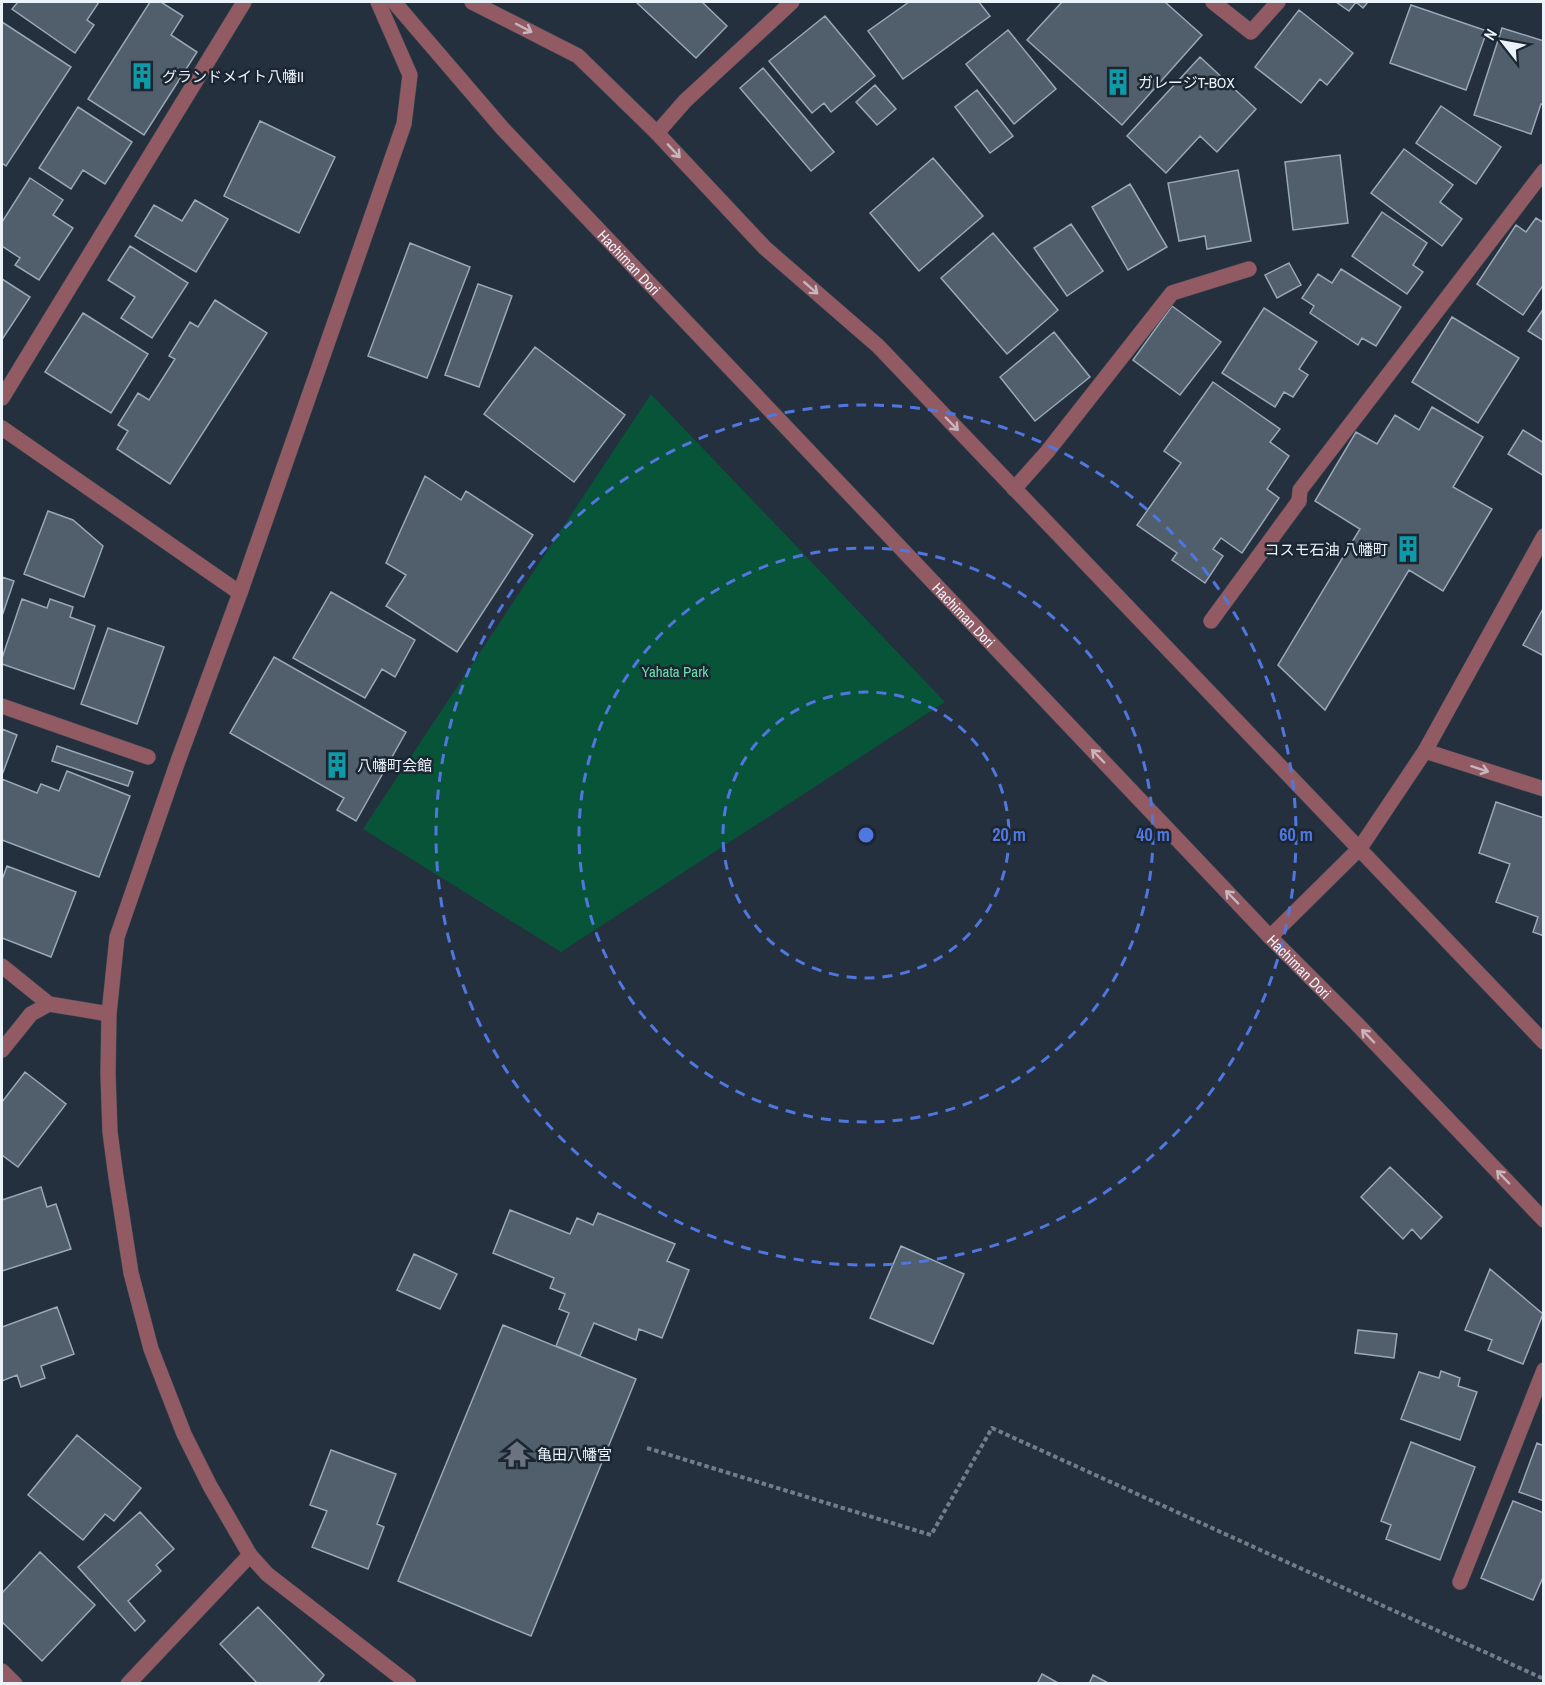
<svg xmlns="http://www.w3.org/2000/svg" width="1545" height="1685" font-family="'Archivo Narrow','Noto Sans JP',sans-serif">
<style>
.green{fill:#085438}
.building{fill:#515e6c;stroke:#99a8b7;stroke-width:1.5}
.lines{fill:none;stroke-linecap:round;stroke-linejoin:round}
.service-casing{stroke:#404b57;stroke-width:16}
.minor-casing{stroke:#404b57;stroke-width:16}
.tertiary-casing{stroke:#404b57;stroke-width:16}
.path{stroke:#727d88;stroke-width:4;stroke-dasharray:4.5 3;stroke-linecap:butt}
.service{stroke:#925b63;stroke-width:15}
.minor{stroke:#925b63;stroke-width:15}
.tertiary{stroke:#925b63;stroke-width:15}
.oneway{stroke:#c7b6be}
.ring{fill:none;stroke:#5077e0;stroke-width:3;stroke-dasharray:10 8}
.labels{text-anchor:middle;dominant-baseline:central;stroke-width:5;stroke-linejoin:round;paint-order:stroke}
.poi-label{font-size:15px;fill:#eaf2fa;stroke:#1b2632;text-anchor:start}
.street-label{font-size:15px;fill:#eaf2fa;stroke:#1b2632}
.park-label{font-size:15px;fill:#6bdfab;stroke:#1b2632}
.centre{fill:#5077e0;stroke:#1b2632;stroke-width:3}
.ring-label{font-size:18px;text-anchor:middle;font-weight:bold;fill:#5077e0;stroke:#1b2632;stroke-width:5;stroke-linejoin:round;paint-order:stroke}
</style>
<rect width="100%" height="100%" fill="#24303d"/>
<path class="green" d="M651,394l294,308 -384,250 -198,-123z"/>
<path class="building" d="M18,2h81l-12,18 7,5 -19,28 -63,-44z
M150,2h11l22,14 -12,19 26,17 -53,83 -56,-36z
M636,2h66l25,24 -31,32z
M909,2h70l11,14 -87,63 -35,-48z
M1062,2h103l37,33 -80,90 -95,-85z
M1336,2h32l-5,6 -7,-6 -7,9z
M1411,5l76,26 -21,59 -76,-27z
M1299,10l54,43 -26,32 -7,-6 -19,24 -46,-36z
M825,16l50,60 -44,36 -7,-9 -12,10 -43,-52z
M2,22l69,45 -65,99 -4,-3z
M1502,28l42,13v64l-3,-1 -10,30 -57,-19z
M1008,30l48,59 -42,35 -48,-60z
M1200,57l56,52 -39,43 -17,-16 -34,37 -39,-37z
M763,68l71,84 -23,19 -71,-83z
M875,85l21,24 -19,16 -21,-23z
M977,90l36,46 -23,17 -35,-46z
M1441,106l60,41 -25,37 -60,-41z
M78,107l54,35 -27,42 -22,-14 -12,19 -32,-21z
M260,121l75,36 -36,76 -75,-37z
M1404,149l49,36 -13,17 22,17 -20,27 -71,-53z
M1340,155l8,68 -55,7 -8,-68z
M933,158l50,58 -64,55 -49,-58z
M1238,170l13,71 -44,8 -2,-13 -26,5 -11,-58z
M30,178l33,22 -10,15 20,13 -34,52 -24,-15 5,-7 -18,-12v-24z
M1130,184l37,63 -39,23 -36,-63z
M195,200l33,19 -32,53 -61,-36 19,-31 28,16z
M1382,212l45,31 -14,22 10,7 -16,22 -55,-38z
M1536,218l8,5v61l-21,31 -46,-31 39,-59 10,7z
M1071,224l32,47 -36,25 -33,-48z
M993,233l65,77 -51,44 -66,-76z
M410,243l60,24 -43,111 -59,-22z
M130,246l58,37 -36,55 -31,-20 14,-21 -27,-17z
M1289,263l12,22 -24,13 -12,-23z
M1341,269l60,38 -25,39 -14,-8 -4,7 -48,-32 4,-7 -12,-8 16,-24 14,9z
M2,279l28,18 -27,41 -1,-1z
M478,284l34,12 -33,91 -34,-12z
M215,300l52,33 -97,151 -53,-35 11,-18 -10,-6 20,-32 11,7 26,-41 -6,-3 21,-34 8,5z
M1172,306l49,36 -41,53 -47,-35z
M1264,308l53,34 -18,27 9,6 -15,22 -9,-5 -9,15 -53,-34z
M1544,308v33l-16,-10z
M83,313l65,41 -37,59 -66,-41z
M1452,317l67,41 -41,65 -66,-41z
M1054,332l36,45 -55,44 -35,-44z
M535,347l90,68 -51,67 -90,-68z
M1213,382l67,47 -10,13 19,14 -22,33 12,9 -37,55 -21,-15 -8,11 10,7 -18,27 -33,-23 5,-7 -40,-28 44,-62 -17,-12z
M1432,407l51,30 -30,50 39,22 -49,82 -34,-21 -84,140 -47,-45 82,-136 -45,-28 41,-69 21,12 18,-29 24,15z
M1523,430l21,13v33l-36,-22z
M425,476l36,24 5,-9 67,44 -76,117 -71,-46 20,-31 -20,-12z
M48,511l25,9 30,26 -19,51 -60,-23z
M2,577l12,4 -12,35z
M331,592l84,48 -20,37 -13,-8 -17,29 -72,-40z
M22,599l25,9 3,-9 23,8 -3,10 25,9 -21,63 -72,-25v-6z
M1544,607v49l-21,-11z
M108,628l56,19 -27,77 -56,-20z
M274,657l132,75 -50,89 -19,-11 7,-12 -114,-65z
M2,729l15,6 -15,40z
M57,746l76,26 -5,14 -76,-25z
M67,771l63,25 -31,81 -97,-37v-61l35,14 4,-9 18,7z
M1496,802l48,16v118l-11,-4 5,-15 -42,-15 14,-38 -31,-11z
M7,866l69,26 -25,65 -49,-19v-58z
M25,1072l41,32 -48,63 -16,-12v-53z
M1390,1167l52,50 -21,22 -9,-10 -9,10 -42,-42z
M41,1187l6,20 9,-3 15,45 -69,22v-71z
M510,1210l60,24 7,-16 16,7 5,-12 77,31 -8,17 22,9 -27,68 -23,-9 -3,11 -42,-17 -14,33 -24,-10 13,-33 -10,-4 6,-15 -15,-6 4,-10 -61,-25z
M901,1246l63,28 -31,70 -63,-26z
M414,1254l43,20 -17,35 -43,-19z
M1490,1269l53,45 -20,50 -35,-14 4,-10 -27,-10z
M57,1307l17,47 -33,12 4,12 -24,9 -4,-12 -15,6v-54z
M503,1325l133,54 -105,257 -133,-55z
M1358,1330l39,4 -3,24 -39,-5z
M1441,1371l19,7 -2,8 19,6 -17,48 -59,-21 18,-47 20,6z
M77,1435l64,53 -27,33 -9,-7 -22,26 -55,-45z
M1411,1442l64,25 -35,93 -54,-21 5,-14 -10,-4z
M1537,1443l7,3v55l-25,-9z
M331,1450l65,24 -19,50 7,3 -16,42 -56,-22 15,-36 -17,-6z
M1513,1501l31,12v62l-11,25 -52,-22z
M140,1512l34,37 -18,16 5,6 -33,30 17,20 -10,10 -57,-64z
M40,1552l55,53 -53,56 -40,-39v-29z
M258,1607l66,68 -7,9h-59l-38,-40z
M1042,1674l18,10h-23z
M1093,1675l17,9h-21z"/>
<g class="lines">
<defs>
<path id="service" d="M2,398l242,-396
M1014,489l33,-37 125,-159 77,-24
M1211,621l88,-120"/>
<path id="minor" d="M378,2l32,73 -6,49 -164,469 -62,168 -61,176 -8,77 -1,60 2,58 6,45 15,96 20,76 33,85 26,52 40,69 17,19 142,110
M1213,2l38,30 27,-30
M657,133l28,-32 107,-99
M2,428l238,165
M1299,501l1,-11 244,-319
M2,706l146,51
M1425,751l119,38
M1270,937l90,-89 65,-97 119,-215
M2,966l47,38
M2,1050l29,-36 18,-10 60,10
M1460,1582l84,-212
M2,1671l13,13"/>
<g id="tertiary">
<path id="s1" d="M394,2l109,127 767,808 86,86 188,197"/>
<path d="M472,2l106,54 79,77 108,115 113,98 666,696"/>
<path d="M128,1684l122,-129"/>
</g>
</defs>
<use href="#service" class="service-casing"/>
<use href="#minor" class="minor-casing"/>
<use href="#tertiary" class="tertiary-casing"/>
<path class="path" d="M647,1448l284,87 61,-107 552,251"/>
<use href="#service" class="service"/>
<use href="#minor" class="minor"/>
<use href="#tertiary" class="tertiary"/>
</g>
<defs><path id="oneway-shaft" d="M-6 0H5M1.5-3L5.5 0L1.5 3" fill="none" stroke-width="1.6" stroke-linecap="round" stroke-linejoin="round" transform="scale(1.5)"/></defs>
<g class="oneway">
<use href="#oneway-shaft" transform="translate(524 28) rotate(28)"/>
<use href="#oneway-shaft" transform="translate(674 151) rotate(47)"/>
<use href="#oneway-shaft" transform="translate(811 288) rotate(41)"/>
<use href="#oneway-shaft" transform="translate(952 424) rotate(46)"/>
<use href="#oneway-shaft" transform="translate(1098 756) rotate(-134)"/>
<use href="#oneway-shaft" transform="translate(1480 769) rotate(18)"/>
<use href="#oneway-shaft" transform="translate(1232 897) rotate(-134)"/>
<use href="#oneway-shaft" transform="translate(1368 1036) rotate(-134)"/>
<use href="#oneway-shaft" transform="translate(1503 1177) rotate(-134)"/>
</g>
<g class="ring">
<circle cx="866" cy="835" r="143"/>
<circle cx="866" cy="835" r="287"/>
<circle cx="866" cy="835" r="430"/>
</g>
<defs>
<symbol id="building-bare" viewBox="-9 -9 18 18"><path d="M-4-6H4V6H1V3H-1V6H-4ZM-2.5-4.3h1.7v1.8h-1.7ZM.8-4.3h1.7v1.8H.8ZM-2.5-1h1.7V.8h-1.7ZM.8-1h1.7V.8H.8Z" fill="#0f9aa8" stroke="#1b2632" stroke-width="2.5" paint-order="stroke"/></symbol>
<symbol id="temple-bare" viewBox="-9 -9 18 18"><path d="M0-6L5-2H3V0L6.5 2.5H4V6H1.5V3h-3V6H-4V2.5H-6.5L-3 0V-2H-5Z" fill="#6b7280" stroke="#1b2632" stroke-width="2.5" paint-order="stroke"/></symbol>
</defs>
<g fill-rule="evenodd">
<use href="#building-bare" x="123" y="57" width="38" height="38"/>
<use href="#building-bare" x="1099" y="63" width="38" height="38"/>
<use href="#building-bare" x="1389" y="530" width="38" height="38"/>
<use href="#building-bare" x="318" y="746" width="38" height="38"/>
<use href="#temple-bare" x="498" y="1435" width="38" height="38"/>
</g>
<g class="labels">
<g class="poi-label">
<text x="162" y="76">グランドメイト八幡II</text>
<text x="1138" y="82">ガレージT-BOX</text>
<text x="1388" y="549" text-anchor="end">コスモ石油 八幡町</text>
<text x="357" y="765">八幡町会館</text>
<text x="537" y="1454">亀田八幡宮</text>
</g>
<g class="street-label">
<text stroke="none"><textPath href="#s1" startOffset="351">Hachiman Dori</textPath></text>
<text stroke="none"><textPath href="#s1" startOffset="837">Hachiman Dori</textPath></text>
<text stroke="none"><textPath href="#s1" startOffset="1323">Hachiman Dori</textPath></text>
</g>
<g class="park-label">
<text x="675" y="671">Yahata Park</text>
</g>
</g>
<circle cx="866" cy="835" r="9" class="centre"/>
<g class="ring-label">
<text x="1009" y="841">20 m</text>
<text x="1153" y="841">40 m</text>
<text x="1296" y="841">60 m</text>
</g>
<rect width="1545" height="1685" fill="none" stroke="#eaf2fa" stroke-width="6"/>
<g transform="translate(1503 42) rotate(301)" stroke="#1b2632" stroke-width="4.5" paint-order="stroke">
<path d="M0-4.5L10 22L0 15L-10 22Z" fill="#eaf2fa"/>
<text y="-9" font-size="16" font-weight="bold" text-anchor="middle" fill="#eaf2fa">N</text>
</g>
</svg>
